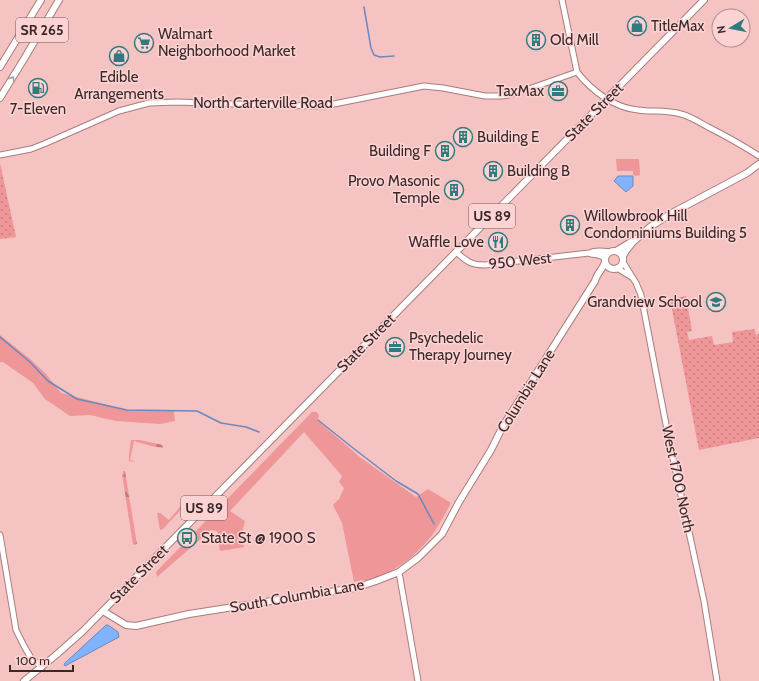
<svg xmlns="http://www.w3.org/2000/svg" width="759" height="681" font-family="Cabin,sans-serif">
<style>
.green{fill:#ee9698}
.forest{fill:url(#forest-firs)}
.park{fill:url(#park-dots)}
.water{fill:#81b2fd;stroke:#6c88bd}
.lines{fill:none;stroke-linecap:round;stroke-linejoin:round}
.stream{stroke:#6c88bd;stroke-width:1.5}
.tertiary-casing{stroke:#aa7c7c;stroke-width:7}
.secondary-casing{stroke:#aa7c7c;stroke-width:8}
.primary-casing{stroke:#aa7c7c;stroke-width:8}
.tertiary{stroke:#fff;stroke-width:5}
.secondary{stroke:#fff;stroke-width:6}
.primary{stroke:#fff;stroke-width:6}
.oneway{stroke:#a69e9e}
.labels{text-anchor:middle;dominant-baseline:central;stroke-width:3;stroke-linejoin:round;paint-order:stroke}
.shield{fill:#fcd3d3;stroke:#745b5b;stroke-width:1}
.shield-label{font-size:14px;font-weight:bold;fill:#3a2728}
.poi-label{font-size:15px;fill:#3a2728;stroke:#fcd3d3;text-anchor:start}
.street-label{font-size:15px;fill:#3a2728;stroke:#fcd3d3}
</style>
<defs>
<pattern id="forest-firs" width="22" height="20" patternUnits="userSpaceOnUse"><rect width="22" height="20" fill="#ee9698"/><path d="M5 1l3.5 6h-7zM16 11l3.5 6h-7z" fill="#c27a7c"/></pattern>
<pattern id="park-dots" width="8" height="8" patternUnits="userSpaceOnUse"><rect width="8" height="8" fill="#ee9698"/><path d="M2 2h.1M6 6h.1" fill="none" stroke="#c27a7c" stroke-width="1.8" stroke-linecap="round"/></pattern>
</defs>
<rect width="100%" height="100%" fill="#f6c3c3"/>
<path class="green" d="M616,159h23l1,16 -3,1 -4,-1v-4h-16z
M0,335l29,23 17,16 15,19 66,17 47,1 1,10 -15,3 -44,-3 -26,-6 -20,1 -25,-17 -12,-16 -30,-21h-3z
M312,412h5l2,4 -2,4 44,38 55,39 12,-8 23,14c-5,9 -10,19 -16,28 -13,19 -35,38 -57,46 -8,3 -17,3 -24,5l-12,-59 -9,-18 6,-6 5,-11 -5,-6 3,-6 -38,-44 -74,79 15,10c-3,9 -2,17 -1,26l-24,4 -3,-20 -6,-1 -54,47 -1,-5z
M190,495l1,4 -28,30 -3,1 -3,-17h3l9,7z"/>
<path class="forest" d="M131,440h9l23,5v3l-12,-2 -17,-5 -4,19 4,1v1l-3,-1 -2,1v-7z
M123,471h2l12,73 -4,1 -11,-71h1z"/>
<path class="park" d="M0,163l16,74 -16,2z
M686,296l6,35 -5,1 2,8 23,-4 2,9 19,-3 -1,-10 22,-3 2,6 3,-1v104l-60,12 -29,-151z"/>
<path class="water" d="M618,176h15v10l-7,6 -12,-11z
M106,625h2l10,7 1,5 -54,29 -1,-2z"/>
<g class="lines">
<path class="stream" d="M364,7l7,41 3,7 6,2 14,-1
M0,337l30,25 18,19 29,18 50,11 70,1 24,12 25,4 13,5
M318,420l35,28 43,33 22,13 16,30"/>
<defs>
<path id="tertiary" d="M562,0l15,72c14,18 37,36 61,38 14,2 28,0 43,4 9,2 18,8 27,13 18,9 34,18 51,29
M0,155l31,-6 13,-5 75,-33 30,-8 28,-1 83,3 64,1 100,-20 19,2 42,8h16l8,-1 17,-5 51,-18
M456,252c11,9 14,13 29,13l104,-12c7,-3 14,-2 21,-1
M591,254c6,1 10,0 14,5
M623,262l13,21 5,12 28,145 35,161 13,80
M617,268l16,10
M0,535l16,95 8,16 7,12 11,9
M399,572l19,109"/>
<path id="secondary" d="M616,251l15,-9
M605 260a9 9 0 1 1 18 0a9 9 0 1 1-18 0Z
M623,259v-3l3,-5 7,-9 17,-15 22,-14 75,-40 12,-9
M103,611l23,14 10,1 53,-12 166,-26 21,-7 23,-9 20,-15 23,-23 17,-32 32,-52 12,-24 92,-145c2,-8 8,-12 10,-19"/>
<path id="primary" d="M0,67l41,-67
M0,98l24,-39 35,-59
M24,681l32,-26 27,-24 621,-631"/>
</defs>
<use href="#tertiary" class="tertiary-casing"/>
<use href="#secondary" class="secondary-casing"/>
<use href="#primary" class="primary-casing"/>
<use href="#tertiary" class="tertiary"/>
<use href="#secondary" class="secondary"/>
<use href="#primary" class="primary"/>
</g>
<defs><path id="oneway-chevron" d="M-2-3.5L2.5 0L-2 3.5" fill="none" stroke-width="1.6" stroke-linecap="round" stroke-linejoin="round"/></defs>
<use class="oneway" href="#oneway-chevron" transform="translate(12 79) rotate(-58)"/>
<defs>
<symbol id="shop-ring" viewBox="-11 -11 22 22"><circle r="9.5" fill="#fcd3d3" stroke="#317a7d" stroke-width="1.5"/><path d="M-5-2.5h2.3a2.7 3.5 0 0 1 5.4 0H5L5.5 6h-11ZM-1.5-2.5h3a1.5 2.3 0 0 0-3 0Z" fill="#317a7d"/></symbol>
<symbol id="building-ring" viewBox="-11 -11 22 22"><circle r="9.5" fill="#fcd3d3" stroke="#317a7d" stroke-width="1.5"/><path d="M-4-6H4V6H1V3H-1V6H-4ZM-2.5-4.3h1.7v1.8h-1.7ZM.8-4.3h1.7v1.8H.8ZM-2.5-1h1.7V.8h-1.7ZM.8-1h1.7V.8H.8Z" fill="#317a7d"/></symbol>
<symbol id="supermarket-ring" viewBox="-11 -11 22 22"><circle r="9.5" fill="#fcd3d3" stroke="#317a7d" stroke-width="1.5"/><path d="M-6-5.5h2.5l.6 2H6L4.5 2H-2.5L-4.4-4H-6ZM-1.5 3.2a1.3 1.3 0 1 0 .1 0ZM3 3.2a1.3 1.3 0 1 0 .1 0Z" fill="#317a7d"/></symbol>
<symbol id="fuel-ring" viewBox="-11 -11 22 22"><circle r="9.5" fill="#fcd3d3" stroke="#317a7d" stroke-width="1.5"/><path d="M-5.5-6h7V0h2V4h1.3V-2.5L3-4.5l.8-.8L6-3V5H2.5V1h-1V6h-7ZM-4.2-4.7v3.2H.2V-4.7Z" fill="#317a7d"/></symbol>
<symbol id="office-ring" viewBox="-11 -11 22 22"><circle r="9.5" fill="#fcd3d3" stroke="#317a7d" stroke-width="1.5"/><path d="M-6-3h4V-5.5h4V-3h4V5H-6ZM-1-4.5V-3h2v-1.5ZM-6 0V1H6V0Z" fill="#317a7d"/></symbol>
<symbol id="restaurant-ring" viewBox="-11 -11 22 22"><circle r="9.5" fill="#fcd3d3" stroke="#317a7d" stroke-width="1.5"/><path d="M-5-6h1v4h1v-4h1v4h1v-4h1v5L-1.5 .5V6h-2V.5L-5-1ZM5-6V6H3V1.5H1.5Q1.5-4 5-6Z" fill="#317a7d"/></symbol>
<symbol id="school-ring" viewBox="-11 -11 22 22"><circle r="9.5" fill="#fcd3d3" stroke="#317a7d" stroke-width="1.5"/><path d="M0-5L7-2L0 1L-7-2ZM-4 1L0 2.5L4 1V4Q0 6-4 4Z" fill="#317a7d"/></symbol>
<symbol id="bus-ring" viewBox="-11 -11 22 22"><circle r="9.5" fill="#fcd3d3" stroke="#317a7d" stroke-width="1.5"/><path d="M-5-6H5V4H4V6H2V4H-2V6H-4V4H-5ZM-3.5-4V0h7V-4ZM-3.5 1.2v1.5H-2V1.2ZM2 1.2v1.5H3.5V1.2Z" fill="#317a7d"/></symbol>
</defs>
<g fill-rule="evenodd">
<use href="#shop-ring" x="626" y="15" width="22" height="22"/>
<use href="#building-ring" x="525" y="29" width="22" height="22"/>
<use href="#supermarket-ring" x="133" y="32" width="22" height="22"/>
<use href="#shop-ring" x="108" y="45" width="22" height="22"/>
<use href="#fuel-ring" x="27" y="77" width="22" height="22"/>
<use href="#office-ring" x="547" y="80" width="22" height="22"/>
<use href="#building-ring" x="452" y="126" width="22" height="22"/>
<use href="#building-ring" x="434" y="140" width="22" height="22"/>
<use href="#building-ring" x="482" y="160" width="22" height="22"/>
<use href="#building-ring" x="443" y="179" width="22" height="22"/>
<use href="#building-ring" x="559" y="214" width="22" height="22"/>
<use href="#restaurant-ring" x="487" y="231" width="22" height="22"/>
<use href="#school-ring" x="705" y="291" width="22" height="22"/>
<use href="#office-ring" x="384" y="336" width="22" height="22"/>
<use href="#bus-ring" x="176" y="527" width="22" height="22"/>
</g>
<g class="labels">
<g class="shield">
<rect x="16" y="18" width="52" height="24" rx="3"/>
<rect x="469" y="204" width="46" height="24" rx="3"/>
<rect x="181" y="496" width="46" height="24" rx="3"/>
</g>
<g class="shield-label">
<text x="42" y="30">SR 265</text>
<text x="492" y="216">US 89</text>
<text x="204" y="508">US 89</text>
</g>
<g class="poi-label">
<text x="651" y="26">TitleMax</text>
<text x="158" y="34">Walmart<tspan x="158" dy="17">Neighborhood Market</tspan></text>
<text x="550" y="40">Old Mill</text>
<text x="119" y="77" text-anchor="middle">Edible<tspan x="119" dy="17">Arrangements</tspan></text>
<text x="544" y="91" text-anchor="end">TaxMax</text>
<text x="38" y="109" text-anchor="middle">7-Eleven</text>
<text x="477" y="137">Building E</text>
<text x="431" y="151" text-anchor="end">Building F</text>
<text x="507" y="171">Building B</text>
<text x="440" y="181" text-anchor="end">Provo Masonic<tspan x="440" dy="17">Temple</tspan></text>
<text x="584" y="216">Willowbrook Hill<tspan x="584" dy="17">Condominiums Building 5</tspan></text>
<text x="484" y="242" text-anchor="end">Waffle Love</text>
<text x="702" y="302" text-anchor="end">Grandview School</text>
<text x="409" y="338">Psychedelic<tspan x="409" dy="17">Therapy Journey</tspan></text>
<text x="201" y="538">State St @ 1900 S</text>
</g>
<g class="street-label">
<text x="263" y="103">North Carterville Road</text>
<text transform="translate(594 112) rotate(-45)">State Street</text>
<text transform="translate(520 261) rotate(-6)">950 West</text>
<text transform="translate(366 343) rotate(-45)">State Street</text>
<text transform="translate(526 391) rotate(-58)">Columbia Lane</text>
<text transform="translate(678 479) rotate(78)">West 1700 North</text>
<text transform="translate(139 574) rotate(-45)">State Street</text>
<text transform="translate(297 596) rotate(-10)">South Columbia Lane</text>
</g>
</g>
<g transform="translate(731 28) rotate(260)"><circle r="19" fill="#fcd3d3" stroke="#ae8e8f"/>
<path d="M0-3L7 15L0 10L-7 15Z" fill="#317a7d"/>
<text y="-6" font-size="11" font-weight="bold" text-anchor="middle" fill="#3a2728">N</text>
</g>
<path d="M10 665v6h63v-6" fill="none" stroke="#3a2728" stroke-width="2"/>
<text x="16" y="665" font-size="12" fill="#3a2728" stroke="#fcd3d3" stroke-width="3" paint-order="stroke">100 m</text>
</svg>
